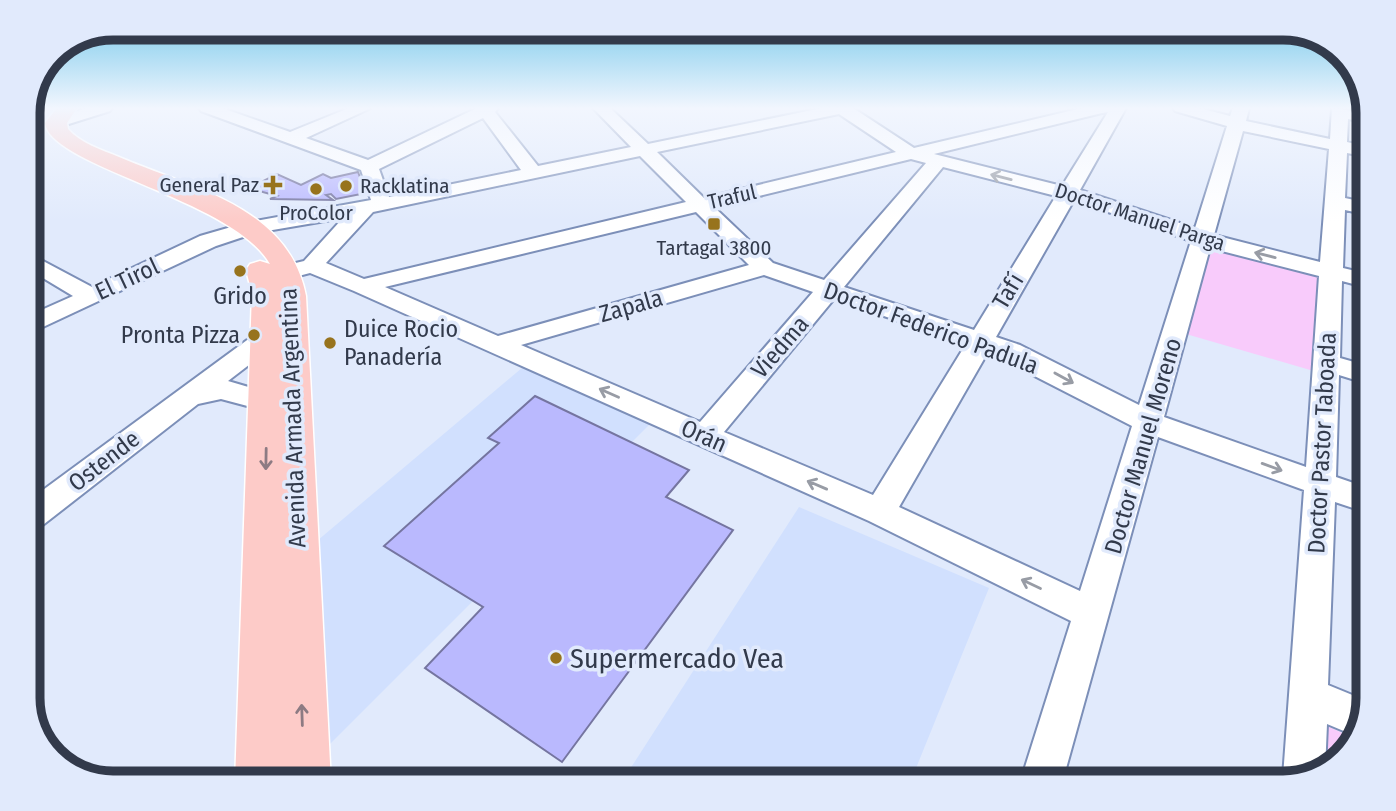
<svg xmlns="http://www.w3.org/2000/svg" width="1396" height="811" font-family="'Fira Sans Condensed',sans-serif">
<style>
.built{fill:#d1e0fe}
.green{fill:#f8cbfb}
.building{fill:#bab9fe;stroke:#7575a0;stroke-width:2}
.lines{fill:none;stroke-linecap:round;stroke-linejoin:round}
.minor-casing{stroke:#7c8fb8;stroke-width:4}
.major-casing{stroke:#fff;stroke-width:3}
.minor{fill:#fff;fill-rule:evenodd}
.major{fill:#fdcbc8;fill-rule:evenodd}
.oneway{stroke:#989ca5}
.oneway2{stroke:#8d7b83}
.poi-dot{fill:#97731d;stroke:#e1eafc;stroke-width:2.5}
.labels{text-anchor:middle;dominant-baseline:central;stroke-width:7;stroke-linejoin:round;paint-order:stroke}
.far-poi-label{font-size:21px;fill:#323a4b;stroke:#e1eafc}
.far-street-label{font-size:21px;fill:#323a4b;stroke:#e1eafc}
.street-label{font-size:24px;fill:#323a4b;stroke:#e1eafc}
.poi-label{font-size:24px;fill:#323a4b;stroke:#e1eafc}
.near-poi-label{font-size:28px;fill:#323a4b;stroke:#e1eafc;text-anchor:start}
.rim{fill:none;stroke:#323a4b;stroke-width:9}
</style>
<rect width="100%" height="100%" fill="#e1eafc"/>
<path class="built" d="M529,362l124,59 -330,330 -12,-205z
M799,507l190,81 -79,195h-289z"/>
<path class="green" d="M1208,243l118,30 -9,99 -131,-38z
M1321,723l36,17 -31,31 -7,2z"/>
<path class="building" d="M358,172l8,21 -30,6 -5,-5 -5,1 7,5 -63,-1 7,-3 -28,-8 28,-14 24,11 22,-11 8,4z
M535,396l154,74 -23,27 67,33 -171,232 -137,-94 58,-61 -99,-61 115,-103 -11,-5z"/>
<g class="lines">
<defs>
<path id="minor" d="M87,108h25l-2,3 -54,17 -9,-5 3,-4z
M199,108h23l68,24 59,-24h22l-65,30 62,22 109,-52h21l-3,4 43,54 93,-19 -38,-39h17l38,36 174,-36h31l61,40 168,-40h44l-46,82 115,38 32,-102 -52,-15 -2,-3h26l31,8 3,-8h16l-3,13 84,18 2,-31 36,5v10l-20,-4 -1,23 21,5v10l-21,-4 -2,45 23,5v12l-23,-5 -2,58 25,6v14l-26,-7 -2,77 28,8v18l-29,-9 -3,102 32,11v25l-33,-11 -7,183 39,16 -9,36 -31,-13 -2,47 -40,11 -2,-5 21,-287 -146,-53 -96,346h-42l51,-162 -202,-100 -515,-230 -44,-18 -23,6 -8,-2 -3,-5 3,-5 25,-6 39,-43 -88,15 -39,13 -188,88v-18l45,-20 -45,-27v-16l64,34 108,-51 45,-13 126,-23 -10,-30 -160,-59zM1108,112l-46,74 -128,-32 168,-41zM839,114l57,38 -192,46 -47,-46zM483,118l38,52 -132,27 -10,-28zM1243,131l86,18 -9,113 -106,-27zM640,156l46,46 -322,77 -38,-16 47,-51zM911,159l15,4 -102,117 -51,-17 -59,-56zM943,167l113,29 -82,134 -130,-43zM1074,200l117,41 -52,164 -119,-60 -24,-8zM696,212l53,53 -251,71 -113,-49zM1210,248l109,28 -13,191 -142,-50zM764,275l49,17 -113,130 -179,-77zM834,299l132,45 -93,151 -149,-63zM988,352l144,74 -52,165 -181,-84z
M267,330l9,2 4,6 -4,6 -48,37 48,14 4,7 -4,7 -10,2 -45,-12 -23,5 -159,124 -11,4v-31l230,-169z"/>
<path id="major" d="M57,108h20l-10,15 1,6c12,14 34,21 51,28 72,31 170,49 187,139l25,487h-96l17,-490 -6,-23 4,-6 10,-3 10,3c-37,-65 -219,-97 -225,-141z"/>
</defs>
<use href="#minor" class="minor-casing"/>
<use href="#major" class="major-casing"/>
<use href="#minor" class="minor"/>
<use href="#major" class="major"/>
</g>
<defs><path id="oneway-shaft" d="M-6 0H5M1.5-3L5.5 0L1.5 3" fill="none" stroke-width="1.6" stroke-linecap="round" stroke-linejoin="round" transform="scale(1.75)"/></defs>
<g class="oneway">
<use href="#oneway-shaft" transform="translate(1001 177) rotate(-166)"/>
<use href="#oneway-shaft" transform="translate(1265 255) rotate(-166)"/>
<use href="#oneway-shaft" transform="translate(1064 378) rotate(29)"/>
<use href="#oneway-shaft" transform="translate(609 393) rotate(-156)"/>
<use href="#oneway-shaft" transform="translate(1272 467) rotate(20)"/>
<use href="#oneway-shaft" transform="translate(817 485) rotate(-157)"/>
<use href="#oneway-shaft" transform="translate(1031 584) rotate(-155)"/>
</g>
<g class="oneway2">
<use href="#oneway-shaft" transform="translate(266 459) rotate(91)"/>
<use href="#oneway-shaft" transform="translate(302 715) rotate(-92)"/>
</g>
<linearGradient id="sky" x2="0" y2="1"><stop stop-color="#6ac4e9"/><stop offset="0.49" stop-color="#f2f6fe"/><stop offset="1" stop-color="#f2f6fe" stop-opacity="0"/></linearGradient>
<rect width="1396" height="221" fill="url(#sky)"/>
<g class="poi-dot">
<path d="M269.5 174.5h7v7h7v7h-7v7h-7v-7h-7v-7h7z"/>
<circle cx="346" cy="186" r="7"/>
<circle cx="316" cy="189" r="7"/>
<rect x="707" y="217" width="14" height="14" rx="3.5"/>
<circle cx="240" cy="271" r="7"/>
<circle cx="254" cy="335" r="7"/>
<circle cx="330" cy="343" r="7"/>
<circle cx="556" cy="658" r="7"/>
</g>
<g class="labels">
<g class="far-poi-label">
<text x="259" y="185" text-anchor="end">General Paz</text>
<text x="360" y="186" text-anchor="start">Racklatina</text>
<text x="316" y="213">ProColor</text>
<text x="714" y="248">Tartagal 3800</text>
</g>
<g class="far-street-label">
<text transform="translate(732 197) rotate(-13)">Traful</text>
<text transform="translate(1140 217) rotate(18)">Doctor Manuel Parga</text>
</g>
<g class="street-label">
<text transform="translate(127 279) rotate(-25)">El Tirol</text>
<text transform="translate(1008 291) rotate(-59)">Tafí</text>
<text transform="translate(631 306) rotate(-16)">Zapala</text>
<text transform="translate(931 328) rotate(20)">Doctor Federico Padula</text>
<text transform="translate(780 347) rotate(-49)">Viedma</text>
<text transform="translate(293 418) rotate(-92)">Avenida Armada Argentina</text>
<text transform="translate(704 436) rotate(24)">Orán</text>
<text transform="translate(1322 443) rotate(-87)">Doctor Pastor Taboada</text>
<text transform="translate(1143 446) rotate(-74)">Doctor Manuel Moreno</text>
<text transform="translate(104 461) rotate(-38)">Ostende</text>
</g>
<g class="poi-label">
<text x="240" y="296">Grido</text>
<text x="344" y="329" text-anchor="start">Duice Rocio<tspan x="344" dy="28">Panadería</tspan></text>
<text x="240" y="335" text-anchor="end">Pronta Pizza</text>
</g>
<g class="near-poi-label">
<text x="570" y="658">Supermercado Vea</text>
</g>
</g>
<path d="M0 0H1396V811H0ZM113 40H1283A73 73 0 0 1 1356 113V698A73 73 0 0 1 1283 771H113A73 73 0 0 1 40 698V113A73 73 0 0 1 113 40Z" fill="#e1eafc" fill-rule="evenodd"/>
<path class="rim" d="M113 40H1283A73 73 0 0 1 1356 113V698A73 73 0 0 1 1283 771H113A73 73 0 0 1 40 698V113A73 73 0 0 1 113 40Z"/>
</svg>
